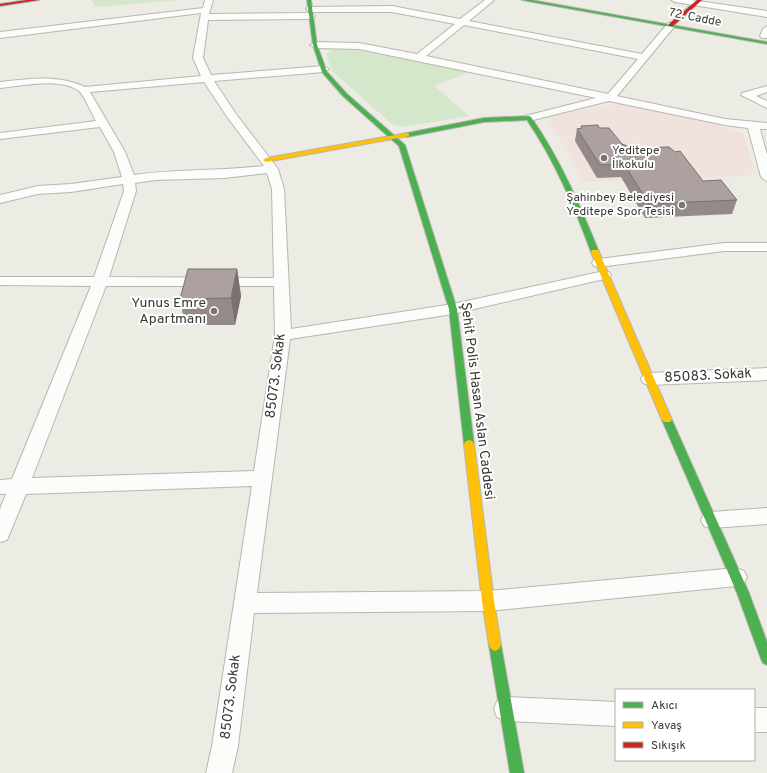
<svg xmlns="http://www.w3.org/2000/svg" width="767" height="773" font-family="Overpass,sans-serif">
<style>
.education{fill:#f2e2de}
.green{fill:#d5e7ca}
.lines{fill:none;stroke-linecap:round;stroke-linejoin:round}
.street-casing{stroke:#b7b6b1;stroke-width:2}
.fast-casing{stroke:#b7b6b1;stroke-width:2}
.slow-casing{stroke:#b7b6b1;stroke-width:2}
.jam-casing{stroke:#b7b6b1;stroke-width:2}
.street{fill:#fcfcfb;fill-rule:evenodd}
.fast{fill:#4caf50;fill-rule:evenodd}
.slow{fill:#ffc107;fill-rule:evenodd}
.jam{fill:#c62828;fill-rule:evenodd}
.wall{fill:#948a8a}
.shaded-wall{fill:#787071}
.building{fill:#aca0a1;stroke:#787071}
.poi-dot{fill:#777670;stroke:#fff;stroke-width:1.5}
.labels{text-anchor:middle;dominant-baseline:central;stroke-width:4;stroke-linejoin:round;paint-order:stroke}
.far-street-label{font-size:12px;fill:#383732;stroke:#fff}
.far-poi-label{font-size:12px;fill:#383732;stroke:#fff;text-anchor:start}
.poi-label{font-size:14px;fill:#383732;stroke:#fff;text-anchor:end}
.street-label{font-size:14px;fill:#383732;stroke:#fff}
</style>
<rect width="100%" height="100%" fill="#ecebe4"/>
<path class="education" d="M622,103l85,18 36,12 12,39 -9,4 -162,6 -35,-62 5,-5z"/>
<path class="green" d="M91,0h89l-85,7z
M349,49l123,22 -38,15 35,30 -65,11 -11,-2 -61,-54 -6,-18 6,-3z"/>
<g class="lines">
<defs>
<path id="street" d="M205,0h8l-4,14 102,-1 4,3 -4,3 -103,1 -5,38 8,17 113,-9 5,3 -5,3 -110,9 22,33 42,55 6,20 7,140 162,-25 151,-33 5,1 2,3 -2,3 -5,1 -151,35 -163,25 -33,254 231,-2 248,-23 8,3 3,6 -3,6 -8,3 -248,25 -234,2 -16,133 -6,27h-26l6,-27 40,-260 -226,8 -19,46 -7,2v-33l6,-15h-6v-14l12,-1 79,-193 -91,-1v-8h94l30,-86 -1,-7 -52,8 -33,2 -38,9v-8l38,-9 33,-2 51,-7 -8,-25 -14,-25 -100,12v-6l96,-12c-4,-7 -12,-26 -17,-30 -19,-14 -57,-5 -79,-3v-6c29,-3 57,-8 85,5l116,-11 -8,-18 8,-45 -201,25v-6l203,-24zM204,82l24,36 36,48c-43,5 -87,3 -130,9l-9,-23 -35,-60zM267,173l5,16 2,89 -165,-1 27,-86 -1,-8 20,-3 70,-2zM106,286h168l1,49 -21,136 -222,7z
M485,0h9l-25,21 173,33 26,-31h6v4l-57,69 108,23 42,4v6h-7l7,26v26l-6,-4 -13,-49 -23,-3 -116,-24 -80,20 -4,-1 -1,-2 1,-2 71,-18 -237,-49 -44,-1 -5,-3 5,-3 44,1 58,11 38,-30 -63,-12h-82l-4,-3 1,-2 85,-1 68,13zM464,25l174,34 -30,35 -182,-38z
M671,0h20l76,11v6l-92,-15z
M767,26v12h-5l-2,-2 3,-7z
M767,86v6l-11,4 11,5v7l-26,-13 1,-2z
M724,243h43v8h-43l-125,16 -5,-1 -2,-3 2,-3 5,-1z
M767,368v12l-118,5 -6,-2 -2,-4 2,-4 6,-2z
M767,508v16l-56,4 -7,-2 -3,-6 3,-6 7,-2z
M506,697l110,5v24l-110,-5 -9,-4 -3,-8 3,-8z
M754,708h13v24h-13z"/>
<path id="fast" d="M307,0h4l6,45 10,27 20,22 58,51 52,164 17,135 -2,3h-6l-2,-3 -15,-135 -50,-163 -56,-50 -21,-24 -9,-27z
M522,0h9l236,42v2z
M529,116l2,1c29,42 49,88 68,135l-1,2h-6l-1,-2c-17,-46 -36,-91 -64,-132l-43,2 -77,15 -3,-2 3,-2 77,-15z
M667,417l3,1 2,2 77,173 18,49v23l-4,-2 -2,-4 -24,-66 -75,-173 2,-2z
M495,639l4,2 2,4 23,128h-14l-21,-128 2,-4z"/>
<path id="slow" d="M407,133l2,1v2l-143,26 -3,-2 3,-2z
M592,250h6l1,2 73,168 -2,2h-6l-2,-2 -71,-168z
M469,440l3,1 2,3 20,157 7,44 -2,4 -4,2 -4,-2 -2,-4 -7,-44 -18,-157 2,-3z"/>
<path id="jam" d="M27,0h12l-39,6v-2z
M697,0h5l-29,26h-4v-2z"/>
</defs>
<use href="#street" class="street-casing"/>
<use href="#fast" class="fast-casing"/>
<use href="#slow" class="slow-casing"/>
<use href="#jam" class="jam-casing"/>
<use href="#street" class="street"/>
<use href="#fast" class="fast"/>
<use href="#slow" class="slow"/>
<use href="#jam" class="jam"/>
</g>
<path class="wall" d="M581,126l18,2 23,16 81,37 34,19 -5,14 -87,4 -24,-41 -24,1 -22,-37 2,-12 4,-1z
M237,269l4,27 -6,29h-50l-5,-26z"/>
<path class="shaded-wall" d="M237,269l4,27 -6,29 -4,-27z"/>
<path class="building" d="M598,125l1,3h10l13,16 10,4 37,-1 6,5 5,-1 23,30 18,-1 16,20 -88,4 -25,-40 -24,1 -23,-36 5,-1 -1,-2z
M188,269h49l-6,29 -51,1z"/>
<g class="poi-dot">
<circle cx="604" cy="158" r="4"/>
<circle cx="682" cy="205" r="4"/>
<circle cx="214" cy="311" r="4"/>
</g>
<g class="labels">
<g class="far-street-label">
<text transform="translate(695 18) rotate(11)">72. Cadde</text>
</g>
<g class="far-poi-label">
<text x="612" y="151">Yeditepe<tspan x="612" dy="14">İlkokulu</tspan></text>
<text x="674" y="198" text-anchor="end">Şahinbey Belediyesi<tspan x="674" dy="14">Yeditepe Spor Tesisi</tspan></text>
</g>
<g class="poi-label">
<text x="206" y="303">Yunus Emre<tspan x="206" dy="16">Apartmanı</tspan></text>
</g>
<g class="street-label">
<text transform="translate(276 376) rotate(-83)">85073. Sokak</text>
<text transform="translate(708 376) rotate(-3)">85083. Sokak</text>
<text transform="translate(477 401) rotate(83)">Şehit Polis Hasan Aslan Caddesi</text>
<text transform="translate(231 697) rotate(-83)">85073. Sokak</text>
</g>
</g>
<rect x="615" y="689" width="140" height="72" fill="#ffffff" stroke="#afafad"/>
<rect x="623" y="702" width="20" height="6" fill="#4caf50" stroke="#afafad"/>
<text x="651" y="709" font-size="12" fill="#383732">Akıcı</text>
<rect x="623" y="722" width="20" height="6" fill="#ffc107" stroke="#afafad"/>
<text x="651" y="729" font-size="12" fill="#383732">Yavaş</text>
<rect x="623" y="742" width="20" height="6" fill="#c62828" stroke="#afafad"/>
<text x="651" y="749" font-size="12" fill="#383732">Sıkışık</text>
</svg>
